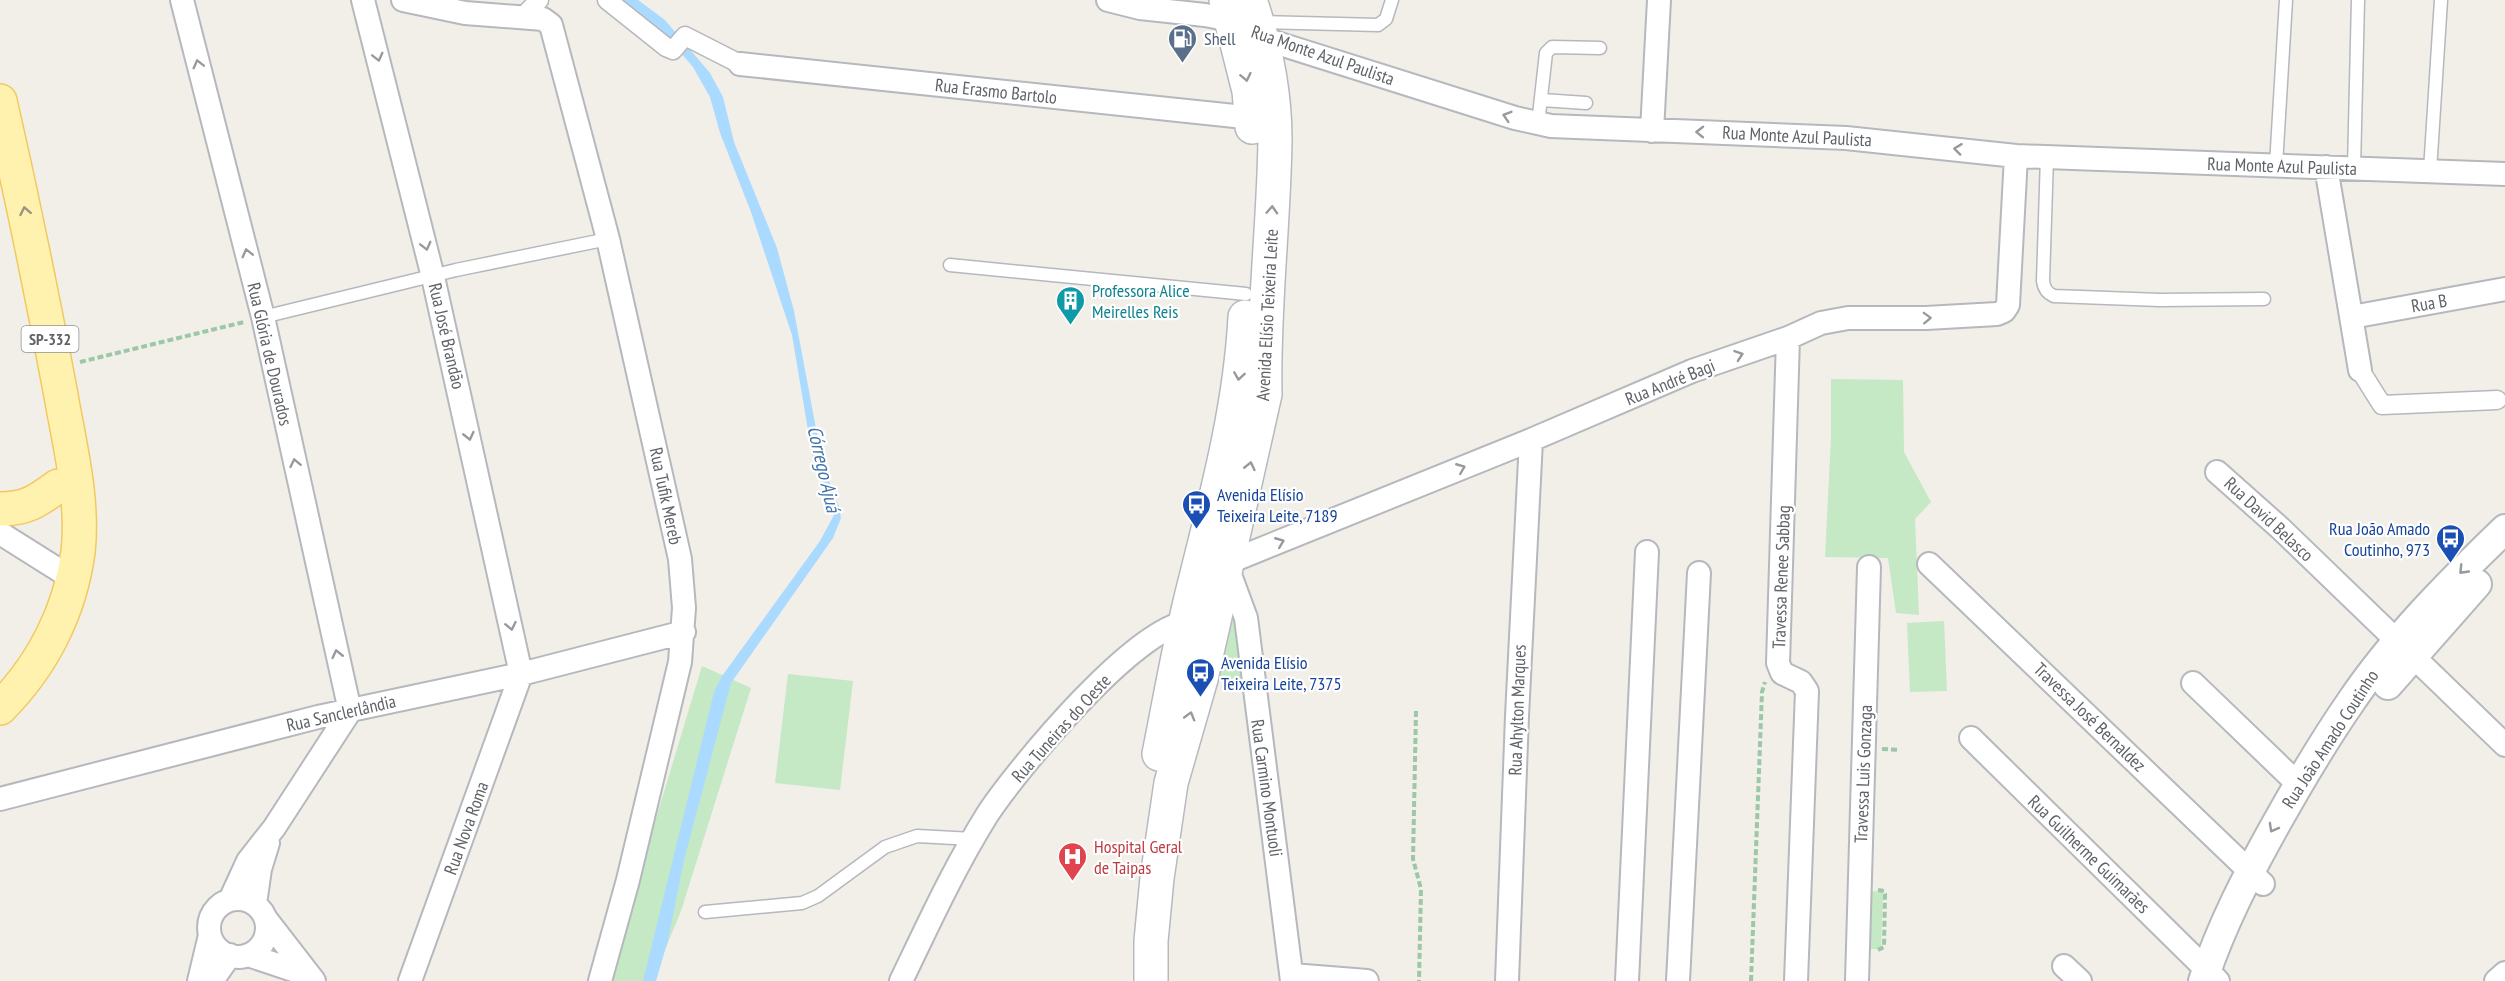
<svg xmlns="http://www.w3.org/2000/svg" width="2505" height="981" font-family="'PT Sans Narrow',sans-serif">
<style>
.green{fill:#c5e8c5}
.water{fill:#aadaff}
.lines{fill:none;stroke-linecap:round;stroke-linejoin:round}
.service-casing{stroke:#b5b8bc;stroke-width:15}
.pedestrian-casing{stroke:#b5b8bc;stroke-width:21}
.minor-casing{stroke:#b5b8bc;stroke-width:26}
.tertiary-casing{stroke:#b5b8bc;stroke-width:32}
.secondary-casing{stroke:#b6babf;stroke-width:36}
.primary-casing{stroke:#f2c960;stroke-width:36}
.path{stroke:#9cc7a9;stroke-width:4;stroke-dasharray:6 3;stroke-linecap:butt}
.service{stroke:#fff;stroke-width:12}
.pedestrian{stroke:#fff;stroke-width:18}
.minor{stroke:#fff;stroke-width:22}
.tertiary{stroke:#fff;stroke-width:28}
.secondary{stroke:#fff;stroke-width:33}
.primary{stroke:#fff2af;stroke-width:33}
.oneway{stroke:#979a9d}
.oneway2{stroke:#979581}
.labels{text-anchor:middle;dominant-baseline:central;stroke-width:4.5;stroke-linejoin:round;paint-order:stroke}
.shield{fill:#fff;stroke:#8f9295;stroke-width:1.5}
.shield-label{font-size:16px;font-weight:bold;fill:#5f6368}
.service-label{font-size:18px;fill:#4e5e75;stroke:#fff;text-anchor:start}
.street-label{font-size:18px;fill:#5f6368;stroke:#fff}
.culture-label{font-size:18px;fill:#0d838f;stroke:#fff;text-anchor:start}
.transit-label{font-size:18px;fill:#164399;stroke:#fff;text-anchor:start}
.health-label{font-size:18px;fill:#be3a42;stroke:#fff;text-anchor:start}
.water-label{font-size:20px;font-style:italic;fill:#4174aa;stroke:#fff}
</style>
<rect width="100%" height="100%" fill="#f1efe8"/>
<path class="green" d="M1831,379l72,1 1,72 27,50 -16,17 4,96 -23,-2 -8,-55 -63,-1 6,-119z
M1226,558l28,117 -58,10z
M1944,621l3,70 -37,1 -3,-69z
M702,666l49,22 -70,223 -29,70h-45z
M788,674l65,7 -13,109 -65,-7z
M1861,890l22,2 -2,57h-21z"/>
<path class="water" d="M618,0h20l27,20 45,53 13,24 11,45 43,106 17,63 29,155 16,40 2,12 -8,20 -102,145 -47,177 -16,80 -12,41h-13l71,-289 8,-16 98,-135 14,-26 -20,-49 -22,-131 -41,-123 -31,-79 -10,-36 -17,-30 -28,-32z"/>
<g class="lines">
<defs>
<path id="service" d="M1259,22l119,3 8,-6 6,-19
M1542,100l44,3
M1538,124l8,-71 6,-6 48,1
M2047,157l-4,124c1,8 4,12 11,15l106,4 104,-1
M2276,165l10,-165
M2354,168l4,-168
M2430,171l11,-171
M950,265l296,29
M263,317l193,-47 152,-31
M705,912l97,-9 16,-7 67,-49 32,-11 56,3"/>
<path id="pedestrian" d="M607,0l59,47 7,3 12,-14 55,28
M523,17l16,-17
M2360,370l22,35 115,-5"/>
<path id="minor" d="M182,0l81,317 87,394 -76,117 -26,33 -18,39
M363,0l70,277 88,397 -111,307
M403,0l62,13 78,6 8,6 57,214 72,320 4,49 -4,54 -52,218 -28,101
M1108,0l32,8 65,7 26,5 30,18 254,80 36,8 295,12 170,18 489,18
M740,64l523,55
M1652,131l7,-131
M2326,167l34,203
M2352,317l153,-28
M1788,338l-10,325 4,10 19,9 6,9 -11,290
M2217,472l63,56 225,217
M0,533l73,46
M1218,561l8,2 13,-5 292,-118 161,-69 96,-33 33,-15 27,-5h78l71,-4 7,-3 4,-6 8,-149
M1226,564l20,54 46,363
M1929,564l334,320
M2193,683l105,101
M1971,738l247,243
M0,799l318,-82 203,-43 163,-42
M209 928a29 29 0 1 1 58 0a29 29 0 1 1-58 0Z
M255,904l5,-35 8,-26
M266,919l48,62
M248,955l60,20
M2064,966l16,15
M1292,975l75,6
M199,981l11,-46
M212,981l18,-26
M901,981c27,-56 53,-113 86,-166 27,-42 158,-202 209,-193
M1507,981l10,-265 14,-276
M1627,981l20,-429
M1678,981l21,-408
M1857,981l12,-414
M2496,981l9,-8"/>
<path id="tertiary" d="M2388,685l89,-101
M2203,981c18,-55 45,-107 73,-157 23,-41 47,-82 74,-121 43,-64 100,-121 155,-174"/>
<path id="secondary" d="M1226,0l23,91 3,36
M1159,754c10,-50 19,-102 31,-152 23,-94 50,-188 55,-285
M1151,981v-40l6,-63 14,-95 30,-104 64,-285c-2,-86 9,-170 10,-255 0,-47 -10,-95 -25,-139"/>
<path id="primary" d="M0,101c22,96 42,193 60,289 9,53 24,109 18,162 -8,60 -36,114 -78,156
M0,509c27,0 37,-8 58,-23"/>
</defs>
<use href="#service" class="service-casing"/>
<use href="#pedestrian" class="pedestrian-casing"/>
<use href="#minor" class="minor-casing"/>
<use href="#tertiary" class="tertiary-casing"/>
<use href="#secondary" class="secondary-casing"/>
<use href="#primary" class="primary-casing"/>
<path class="path" d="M80,362l164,-40
M1416,711l-3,148 8,30 -2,92
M1882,749l18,1
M1878,950l6,-3 1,-53 -1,-3 -6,-1
M1751,981l11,-289 3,-10"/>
<use href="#service" class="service"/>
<use href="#pedestrian" class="pedestrian"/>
<use href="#minor" class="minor"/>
<use href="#tertiary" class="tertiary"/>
<use href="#secondary" class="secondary"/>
<use href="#primary" class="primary"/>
</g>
<defs><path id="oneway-chevron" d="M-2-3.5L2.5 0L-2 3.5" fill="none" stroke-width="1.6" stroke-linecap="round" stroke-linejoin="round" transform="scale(1.5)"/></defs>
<g class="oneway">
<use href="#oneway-chevron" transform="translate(378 57) rotate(76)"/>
<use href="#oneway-chevron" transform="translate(198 64) rotate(-104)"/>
<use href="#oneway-chevron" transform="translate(1246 77) rotate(78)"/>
<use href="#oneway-chevron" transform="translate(1507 116) rotate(-163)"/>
<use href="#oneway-chevron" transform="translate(1700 132) rotate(-179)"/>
<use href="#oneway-chevron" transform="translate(1958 149) rotate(-173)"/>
<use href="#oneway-chevron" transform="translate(1272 210) rotate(-87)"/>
<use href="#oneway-chevron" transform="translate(426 246) rotate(76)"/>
<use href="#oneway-chevron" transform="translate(247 253) rotate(-104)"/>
<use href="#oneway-chevron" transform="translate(1927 318) rotate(-2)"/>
<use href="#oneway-chevron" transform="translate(1739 355) rotate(-19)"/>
<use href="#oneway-chevron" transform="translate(1239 376) rotate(99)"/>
<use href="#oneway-chevron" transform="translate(469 436) rotate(77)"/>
<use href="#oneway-chevron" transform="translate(295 463) rotate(-102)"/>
<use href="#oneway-chevron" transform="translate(1250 466) rotate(-77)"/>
<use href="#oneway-chevron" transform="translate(1461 468) rotate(-22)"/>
<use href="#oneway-chevron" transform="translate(1280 542) rotate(-22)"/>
<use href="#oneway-chevron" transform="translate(2463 570) rotate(134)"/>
<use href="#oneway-chevron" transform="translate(511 626) rotate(78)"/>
<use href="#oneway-chevron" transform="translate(337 654) rotate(-103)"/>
<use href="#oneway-chevron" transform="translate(1190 716) rotate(-74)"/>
<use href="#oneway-chevron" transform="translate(2273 828) rotate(119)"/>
</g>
<use class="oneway2" href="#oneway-chevron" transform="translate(25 211) rotate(-101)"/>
<defs>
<symbol id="fuel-pin" viewBox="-11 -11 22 30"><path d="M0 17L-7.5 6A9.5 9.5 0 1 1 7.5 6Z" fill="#5c6f8a" stroke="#fff"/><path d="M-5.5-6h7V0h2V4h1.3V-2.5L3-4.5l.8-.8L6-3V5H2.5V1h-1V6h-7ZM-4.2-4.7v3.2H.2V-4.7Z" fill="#fff"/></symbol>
<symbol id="building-pin" viewBox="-11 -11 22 30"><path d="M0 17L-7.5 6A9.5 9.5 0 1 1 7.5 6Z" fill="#0f9aa8" stroke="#fff"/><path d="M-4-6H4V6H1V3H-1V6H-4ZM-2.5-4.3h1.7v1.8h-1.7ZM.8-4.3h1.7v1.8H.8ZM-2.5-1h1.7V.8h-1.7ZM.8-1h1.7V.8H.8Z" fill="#fff"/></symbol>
<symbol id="bus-pin" viewBox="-11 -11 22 30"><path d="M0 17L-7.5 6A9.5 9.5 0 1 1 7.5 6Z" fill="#1a4fb4" stroke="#fff"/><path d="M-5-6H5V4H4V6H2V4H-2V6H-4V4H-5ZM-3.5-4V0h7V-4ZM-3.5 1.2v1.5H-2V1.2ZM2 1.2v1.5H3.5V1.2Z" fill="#fff"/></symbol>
<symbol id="hospital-pin" viewBox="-11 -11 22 30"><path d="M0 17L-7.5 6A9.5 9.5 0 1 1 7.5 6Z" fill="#e0444e" stroke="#fff"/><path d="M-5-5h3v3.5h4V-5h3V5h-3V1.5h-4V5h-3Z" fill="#fff"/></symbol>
</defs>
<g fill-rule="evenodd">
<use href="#fuel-pin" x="1166" y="22" width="33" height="45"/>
<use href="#building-pin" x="1054" y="284" width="33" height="45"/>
<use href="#bus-pin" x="1180" y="488" width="33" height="45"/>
<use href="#bus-pin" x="2434" y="522" width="33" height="45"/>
<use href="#bus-pin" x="1184" y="656" width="33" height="45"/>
<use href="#hospital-pin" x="1056" y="840" width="33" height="45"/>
</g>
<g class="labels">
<rect class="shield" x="21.5" y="326" width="57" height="26" rx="4.5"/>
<g class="shield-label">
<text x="50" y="339">SP-332</text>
</g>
<g class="service-label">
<text x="1204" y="38">Shell</text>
</g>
<g class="street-label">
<text transform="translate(1323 55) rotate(19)">Rua Monte Azul Paulista</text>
<text transform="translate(996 91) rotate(6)">Rua Erasmo Bartolo</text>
<text transform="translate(1797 136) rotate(3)">Rua Monte Azul Paulista</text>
<text transform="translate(2282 166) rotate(2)">Rua Monte Azul Paulista</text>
<text transform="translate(2429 303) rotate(-10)">Rua B</text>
<text transform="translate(1267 315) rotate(-87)">Avenida Elísio Teixeira Leite</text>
<text transform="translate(447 336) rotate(77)">Rua José Brandão</text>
<text transform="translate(270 354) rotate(77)">Rua Glória de Dourados</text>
<text transform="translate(1670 382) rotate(-22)">Rua André Bagi</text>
<text transform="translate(666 496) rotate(78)">Rua Tufik Mereb</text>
<text transform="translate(2269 519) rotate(43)">Rua David Belasco</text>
<text transform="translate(1781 577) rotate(-88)">Travessa Renee Sabbag</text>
<text transform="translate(1517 710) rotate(-88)">Rua Ahylton Marques</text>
<text transform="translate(341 713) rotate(-13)">Rua Sanclerlândia</text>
<text transform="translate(2090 717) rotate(44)">Travessa José Bernaldez</text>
<text transform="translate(1061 728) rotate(-48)">Rua Tuneiras do Oeste</text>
<text transform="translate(2330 739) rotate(-57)">Rua João Amado Coutinho</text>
<text transform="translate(1863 774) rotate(-88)">Travessa Luis Gonzaga</text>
<text transform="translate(1267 788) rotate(82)">Rua Carmino Montuoli</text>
<text transform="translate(466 828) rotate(-70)">Rua Nova Roma</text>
<text transform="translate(2089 854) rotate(44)">Rua Guilherme Guimarães</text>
</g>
<g class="culture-label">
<text x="1092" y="290">Professora Alice<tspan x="1092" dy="21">Meirelles Reis</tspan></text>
</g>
<g class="transit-label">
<text x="1217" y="494">Avenida Elísio<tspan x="1217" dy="21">Teixeira Leite, 7189</tspan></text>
<text x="2430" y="528" text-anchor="end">Rua João Amado<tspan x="2430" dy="21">Coutinho, 973</tspan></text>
<text x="1221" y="662">Avenida Elísio<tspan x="1221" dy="21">Teixeira Leite, 7375</tspan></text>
</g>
<g class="health-label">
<text x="1094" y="846">Hospital Geral<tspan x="1094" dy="21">de Taipas</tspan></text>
</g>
<g class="water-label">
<text transform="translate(824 469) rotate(77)">Córrego Ajuá</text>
</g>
</g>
</svg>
